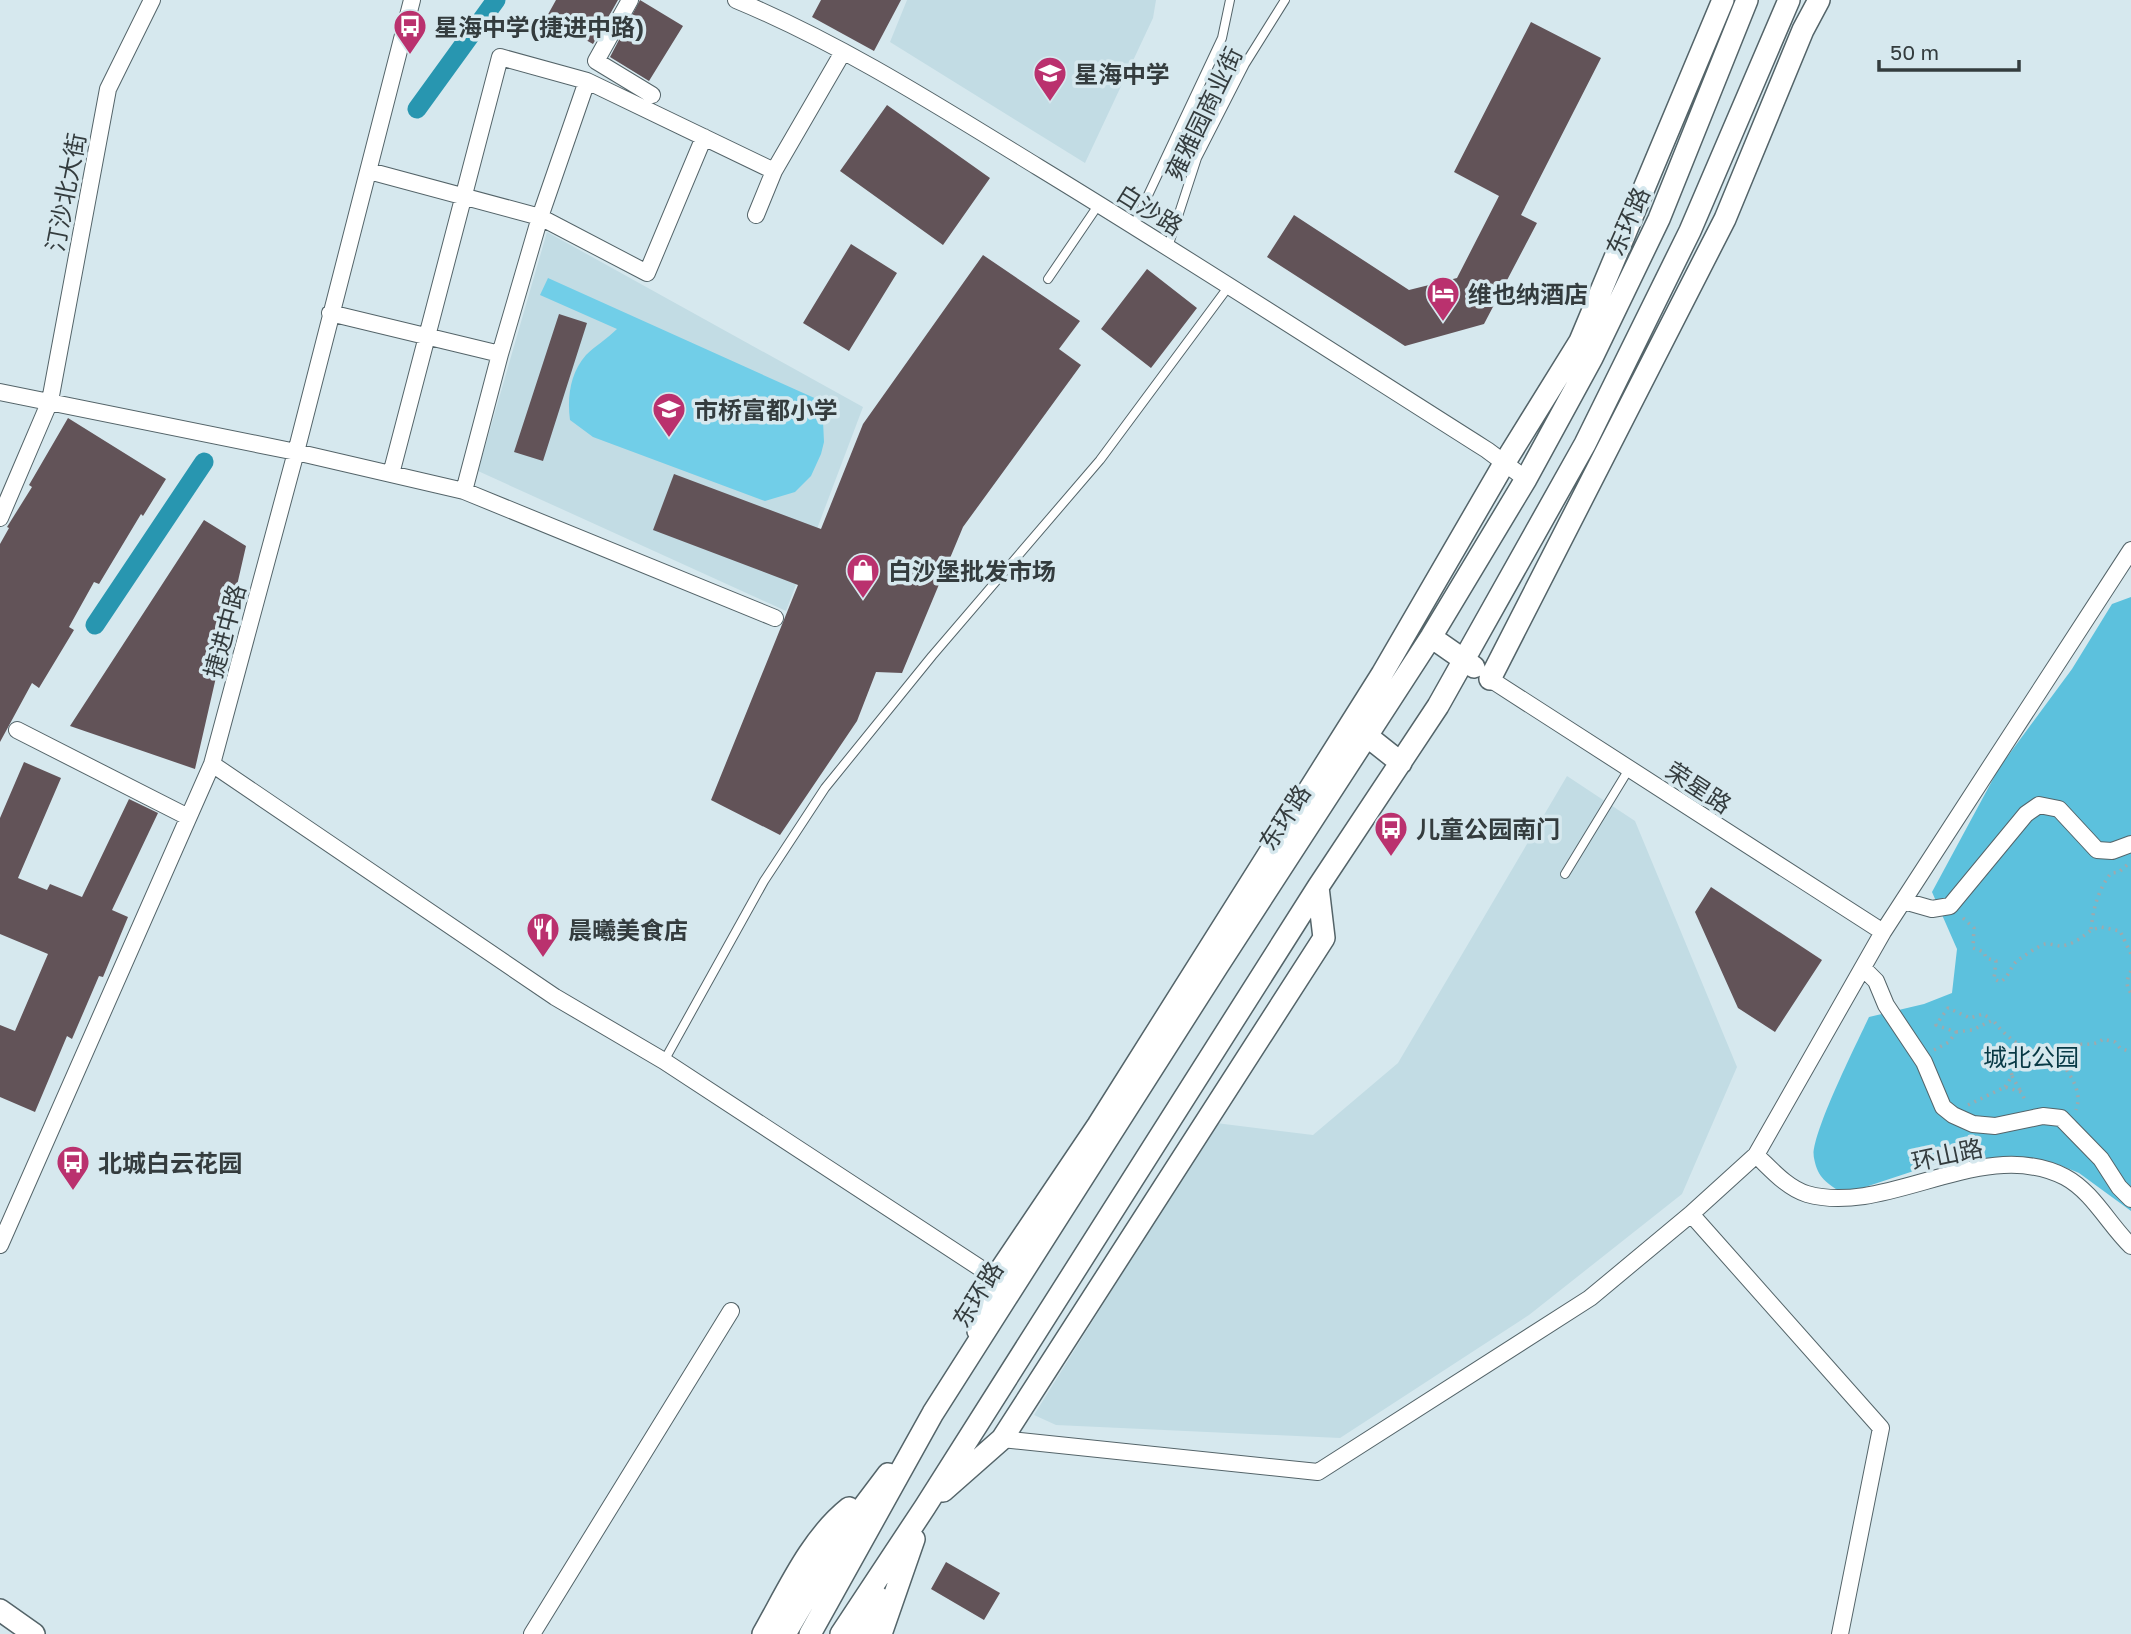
<svg xmlns="http://www.w3.org/2000/svg" width="2131" height="1634" font-family="'Golos Text','Noto Sans SC',sans-serif">
<style>
.built{fill:#c2dce4}
.green{fill:#71cee8}
.forest{fill:#5cc1dd}
.lines{fill:none;stroke-linecap:round;stroke-linejoin:round}
.canal{stroke:#2896b0;stroke-width:19}
.building{fill:#625358}
.lane-casing{stroke:#546469;stroke-width:10}
.street-casing{stroke:#546469;stroke-width:18}
.secondary-casing{stroke:#546469;stroke-width:24}
.path{stroke:#9caaaf;stroke-width:3.5;stroke-dasharray:2 5;stroke-linecap:butt}
.lane{stroke:#fff;stroke-width:8}
.street{stroke:#fff;stroke-width:16}
.secondary{stroke:#fff;stroke-width:21}
.labels{text-anchor:middle;dominant-baseline:central;stroke-width:7;stroke-linejoin:round;paint-order:stroke}
.poi-label{font-size:24px;font-weight:bold;fill:#343c3e;stroke:#d6e8ee;text-anchor:start}
.street-label{font-size:24px;fill:#343c3e;stroke:#d6e8ee}
.park-label{font-size:24px;fill:#083945;stroke:#d6e8ee}
</style>
<rect width="100%" height="100%" fill="#d6e8ee"/>
<path class="built" d="M907,0h249l-3,18 -68,145 -195,-121z
M547,232l316,175 -77,204 -308,-140z
M1567,776l68,45 102,246 -55,127 -153,121 -189,123 -284,-13 -22,-10 182,-292 97,12 85,-72z"/>
<path class="green" d="M548,278l282,127 -7,16 1,21 -3,12 -10,22 -16,16 -30,9 -172,-64 -23,-17c-3,-22 0,-47 16,-65 9,-9 21,-16 31,-26l-77,-34z"/>
<path class="forest" d="M2131,597v614l-52,-38 -22,-9 -30,-7 -83,4 -100,33c-17,-11 -26,-15 -30,-36 -5,-20 44,-117 55,-141l55,-13 28,-11 5,-44 -25,-57 67,-124 73,-99 40,-65z"/>
<g class="lines">
<path class="canal" d="M417,109l79,-109
M95,625l109,-163"/>
</g>
<path class="building" d="M556,0h62l-25,44 -47,-26z
M640,0l43,26 -34,55 -39,-24z
M821,0h80l-27,51 -62,-34z
M1531,22l70,36 -80,157 16,8 -53,101 -79,22 -138,-89 27,-42 115,75 48,-12 42,-82 -45,-24z
M887,105l103,73 -47,67 -103,-74z
M851,244l46,29 -48,78 -46,-28z
M983,255l97,66 -21,28 22,16 -118,162 -61,146 -26,-1 -19,49 -77,114 -69,-35 87,-215 -145,-55 21,-56 147,55 42,-105z
M1147,269l50,39 -46,60 -50,-39z
M559,314l28,9 -44,138 -29,-9z
M68,418l98,61 -23,37 -2,-2 -42,70 -5,-2 -25,45 5,3 -35,58 -7,-5 -32,59v-198l9,-16 -2,-1 25,-40 -3,-2z
M204,520l42,26 -51,223 -125,-43z
M24,762l37,16 -43,100 29,12 3,-6 32,13 47,-98 29,14 -46,97 16,7 -25,60 -4,-1 -27,63 -5,-3 -32,76 -35,-15v-72l15,6 33,-77 -48,-20v-116z
M1711,887l111,73 -47,72 -37,-24 -43,-96z
M946,1562l54,31 -16,27 -53,-31z"/>
<g class="lines">
<defs>
<path id="lane" d="M1134,225l88,-187 8,-38
M1168,247l29,-89 48,-94 40,-64
M1048,279l51,-75
M1565,874l64,-105
M664,1061l100,-180 61,-93 107,-132 168,-196 129,-174"/>
<path id="street" d="M630,0l-34,61 56,34
M736,0c106,44 204,107 302,167 151,92 299,188 449,283l39,29
M369,171l171,46 47,-136 187,90 69,-119
M756,215l18,-44
M330,313l170,41
M0,392l296,60 168,39 311,127
M391,474l109,-417 87,24
M464,491l36,-137 40,-137 107,56 57,-136
M0,518l50,-117 58,-312 44,-89
M1490,679l393,253
M17,730l171,87
M212,764l343,233 109,64 339,222
M1904,901l28,8 18,-3 76,-92 13,-9 20,4 38,41 15,1 19,-7
M1864,969l12,12 10,24 38,57 19,45 10,8 20,9 22,2 48,-10 18,2 40,41 18,28 12,12
M1756,1155c15,14 31,33 51,39 80,23 176,-59 258,-17 28,15 44,48 66,69
M1691,1214l190,214 -41,206
M0,1245l212,-481 84,-312 116,-452
M1002,1439l316,33 272,-174 101,-84 65,-59 127,-223 248,-382
M532,1634l199,-323"/>
<path id="secondary" d="M1431,637l43,30
M1490,679l235,-460 78,-189 16,-30
M1367,736l34,27
M978,1331l7,-30 10,-23 103,-153 284,-451 123,-212 75,-121 143,-341
M943,1491l59,-52 322,-501 -6,-51
M0,1610l34,24
M763,1634c24,-42 47,-95 86,-126
M785,1634l63,-107 40,-53
M810,1634l123,-221 284,-446 214,-330 95,-158 66,-121 67,-139 88,-219
M841,1634l84,-127 393,-620 120,-181 147,-262 105,-213 99,-231
M861,1634l18,-36
M881,1634l33,-95"/>
</defs>
<use href="#lane" class="lane-casing"/>
<use href="#street" class="street-casing"/>
<use href="#secondary" class="secondary-casing"/>
<path class="path" d="M2127,865l-8,7 -8,1c-13,17 -18,36 -20,57l10,-3 19,4 11,23
M1963,918l11,10 -1,20 11,4 2,6 10,3 -2,18 6,3c11,-6 10,-18 21,-24 6,-4 17,-12 24,-14 5,-1 11,2 16,2 11,-1 22,-9 30,-16
M2131,971c-4,7 -6,15 0,22
M1956,1032l16,-2 21,-10c11,16 37,37 60,33 7,-1 12,-7 19,-8 12,-2 22,2 31,-6l12,3 5,6 11,4
M1934,1050l15,-8 7,-10 -20,-7 12,-17 22,10 13,-4 8,5
M2054,1053c12,17 30,35 22,57
M2012,1076l9,16
M2005,1087l7,-11c-3,-13 -5,-23 5,-34
M1968,1105l37,-18 16,5 5,10"/>
<use href="#lane" class="lane"/>
<use href="#street" class="street"/>
<use href="#secondary" class="secondary"/>
</g>
<defs>
<symbol id="bus-pin" viewBox="-11 -11 22 30"><path d="M0 17L-7.5 6A9.5 9.5 0 1 1 7.5 6Z" fill="#ba316e" stroke="#d6e8ee"/><path d="M-5-6H5V4H4V6H2V4H-2V6H-4V4H-5ZM-3.5-4V0h7V-4ZM-3.5 1.2v1.5H-2V1.2ZM2 1.2v1.5H3.5V1.2Z" fill="#fff"/></symbol>
<symbol id="school-pin" viewBox="-11 -11 22 30"><path d="M0 17L-7.5 6A9.5 9.5 0 1 1 7.5 6Z" fill="#ba316e" stroke="#d6e8ee"/><path d="M0-5L7-2L0 1L-7-2ZM-4 1L0 2.5L4 1V4Q0 6-4 4Z" fill="#fff"/></symbol>
<symbol id="hotel-pin" viewBox="-11 -11 22 30"><path d="M0 17L-7.5 6A9.5 9.5 0 1 1 7.5 6Z" fill="#ba316e" stroke="#d6e8ee"/><path d="M-6-4.5h1.5V1H6V5H4.5V3h-9V5H-6ZM-4 0a1.8 1.8 0 1 1 3.6 0ZM.5 0V-2.5h3Q6-2.5 6 0Z" fill="#fff"/></symbol>
<symbol id="shop-pin" viewBox="-11 -11 22 30"><path d="M0 17L-7.5 6A9.5 9.5 0 1 1 7.5 6Z" fill="#ba316e" stroke="#d6e8ee"/><path d="M-5-2.5h2.3a2.7 3.5 0 0 1 5.4 0H5L5.5 6h-11ZM-1.5-2.5h3a1.5 2.3 0 0 0-3 0Z" fill="#fff"/></symbol>
<symbol id="restaurant-pin" viewBox="-11 -11 22 30"><path d="M0 17L-7.5 6A9.5 9.5 0 1 1 7.5 6Z" fill="#ba316e" stroke="#d6e8ee"/><path d="M-5-6h1v4h1v-4h1v4h1v-4h1v5L-1.5 .5V6h-2V.5L-5-1ZM5-6V6H3V1.5H1.5Q1.5-4 5-6Z" fill="#fff"/></symbol>
</defs>
<g fill-rule="evenodd">
<use href="#bus-pin" x="391" y="7" width="38" height="52"/>
<use href="#school-pin" x="1031" y="54" width="38" height="52"/>
<use href="#hotel-pin" x="1424" y="274" width="38" height="52"/>
<use href="#school-pin" x="650" y="390" width="38" height="52"/>
<use href="#shop-pin" x="844" y="551" width="38" height="52"/>
<use href="#bus-pin" x="1372" y="809" width="38" height="52"/>
<use href="#restaurant-pin" x="524" y="910" width="38" height="52"/>
<use href="#bus-pin" x="54" y="1143" width="38" height="52"/>
</g>
<g class="labels">
<g class="poi-label">
<text x="434" y="26">星海中学(捷进中路)</text>
<text x="1074" y="73">星海中学</text>
<text x="1468" y="293">维也纳酒店</text>
<text x="694" y="409">市桥富都小学</text>
<text x="888" y="570">白沙堡批发市场</text>
<text x="1416" y="828">儿童公园南门</text>
<text x="568" y="929">晨曦美食店</text>
<text x="98" y="1162">北城白云花园</text>
</g>
<g class="street-label">
<text transform="translate(1203 113) rotate(-64)">雍雅园商业街</text>
<text transform="translate(65 192) rotate(-79)">汀沙北大街</text>
<text transform="translate(1150 209) rotate(32)">白沙路</text>
<text transform="translate(1627 221) rotate(-66)">东环路</text>
<text transform="translate(224 631) rotate(-75)">捷进中路</text>
<text transform="translate(1699 787) rotate(33)">荣星路</text>
<text transform="translate(1284 817) rotate(-57)">东环路</text>
<text transform="translate(1947 1154) rotate(-12)">环山路</text>
<text transform="translate(977 1294) rotate(-58)">东环路</text>
</g>
<g class="park-label">
<text x="2031" y="1056">城北公园</text>
</g>
</g>
<path d="M1879 60v10h140v-10" fill="none" stroke="#343c3e" stroke-width="3.5"/>
<text x="1890" y="60" font-size="21" fill="#343c3e" stroke="#d6e8ee" stroke-width="5" paint-order="stroke">50 m</text>
</svg>
